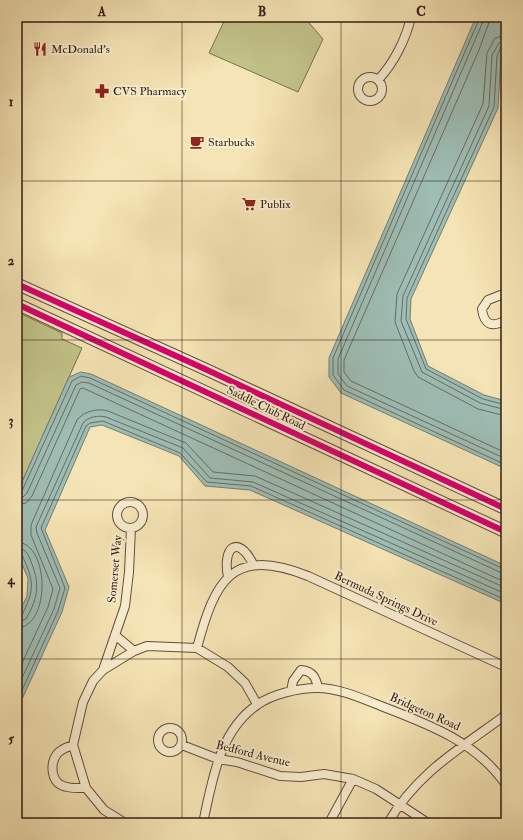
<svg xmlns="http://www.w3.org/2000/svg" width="523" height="840" font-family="'IM FELL Double Pica',serif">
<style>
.green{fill:#c2c289;stroke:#7a6f4e}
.water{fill:#9ebdb4;stroke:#737d73}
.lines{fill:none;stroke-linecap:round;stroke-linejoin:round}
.shore{stroke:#686c63;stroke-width:1}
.minor-casing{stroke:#644e3b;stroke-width:10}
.tertiary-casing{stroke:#644e3b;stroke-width:13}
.minor{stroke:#f8edcf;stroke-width:8}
.tertiary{stroke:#f8edcf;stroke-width:11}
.cycleway-casing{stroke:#f8edcf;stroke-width:8}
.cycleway{stroke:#d6006c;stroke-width:6}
.grid{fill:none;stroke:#331c12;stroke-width:1;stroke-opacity:0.55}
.labels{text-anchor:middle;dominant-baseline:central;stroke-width:4;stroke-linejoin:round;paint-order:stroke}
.poi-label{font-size:12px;fill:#331c12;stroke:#f8edcf;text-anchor:start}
.street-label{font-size:12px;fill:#331c12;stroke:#f8edcf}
.neatline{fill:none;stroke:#331c12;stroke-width:1.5}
.grid-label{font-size:13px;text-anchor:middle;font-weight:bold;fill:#331c12}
</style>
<rect width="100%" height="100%" fill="#f5e4b5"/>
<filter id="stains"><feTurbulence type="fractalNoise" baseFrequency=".005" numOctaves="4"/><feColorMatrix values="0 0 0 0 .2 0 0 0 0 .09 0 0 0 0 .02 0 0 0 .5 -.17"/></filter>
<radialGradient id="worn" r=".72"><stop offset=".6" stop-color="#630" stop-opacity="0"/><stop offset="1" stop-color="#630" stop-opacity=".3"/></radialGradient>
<path class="green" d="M226,17h78l19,22 -25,53 -89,-39z
M17,312l45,21v6l20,9 -65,145z"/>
<path class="water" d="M476,17h30v29l-5,10 -3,52 -87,191 -1,20 18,47 56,29 22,6v68l-165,-76 -12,-16v-19z
M81,372l10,2 415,192v38l-256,-114 -45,-4 -26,-30 -77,-31 -12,2 -45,103 24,57 -7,25 -45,98v-93l10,-21 1,-18 -11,-25v-60l52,-116z"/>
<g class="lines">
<path class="shore" d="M480,17l-147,341v17l11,15 162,75
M485,17l-147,342v15l9,12 159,73
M491,17l-12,33 -135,310v12l7,9 155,72
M506,35l-11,3 -8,15 -4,51 -86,190 -2,28 19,49 4,6 60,32 28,7
M506,41l-7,2 -7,12 -3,51 -86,190 -2,25 21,51 58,31 26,7
M506,46l-5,1 -4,9 -3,51 -87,191 -1,21 20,50 57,30 23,6
M17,493l5,-2 50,-110 9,-5 9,2 416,192
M17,499l6,-2 4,-4 49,-108 6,-3 7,1 417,192
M17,505l9,-2 6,-7 48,-107 3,-1 415,191 8,2
M17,542c33,1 34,85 0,86
M17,548c8,0 10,5 13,11 10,24 9,37 -4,60l-9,3
M17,553l5,2c12,26 13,34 0,60l-5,2
M17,674l31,-67 5,-18 -22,-54v-10l46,-105c7,-9 21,-12 31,-9l78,32 27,29 42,4 251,112
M17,689l37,-80 6,-21 -23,-55 -1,-6 47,-104c5,-6 15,-8 23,-6l77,31 27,30 43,4 253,112
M17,701l41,-90 7,-23 -24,-60 45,-102 4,-3 13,-2 77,32 27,29 44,4 255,114"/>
<defs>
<path id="minor" d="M358 89a12 12 0 1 1 24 0a12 12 0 1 1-24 0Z
M378,80c16,-17 28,-41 33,-63
M506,293l-18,7 -6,9c2,16 10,19 24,11
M117 515a13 13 0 1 1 26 0a13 13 0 1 1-26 0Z
M228,577c-6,-30 10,-43 25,-13
M115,635l19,16
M197,648c18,-68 35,-102 111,-72l198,91
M103,670l31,-19 13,-5 50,2 31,19 17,16 12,21
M291,691l2,-10 8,-11c12,1 15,8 17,18
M158 740a12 12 0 1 1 24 0a12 12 0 1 1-24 0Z
M73,745c-6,2 -12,4 -16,9 -7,9 -6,26 4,31 7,4 17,3 25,3
M182,745l36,14 19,3 43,14 21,1 23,-3 29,5 23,10 52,34
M125,823l-21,-13 -18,-22 -13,-43 10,-43 10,-21 10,-11 22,-64 4,-34 2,-44
M203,823c9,-41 16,-92 54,-118 15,-11 42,-17 60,-17 22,0 44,10 64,18 47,18 96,36 125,79
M329,823l24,-44
M388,823c28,-49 71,-74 115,-106l3,-4"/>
<path id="tertiary" d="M17,284l188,85 301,140
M17,304l489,228"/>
</defs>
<use href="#minor" class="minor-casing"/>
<use href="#tertiary" class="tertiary-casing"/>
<use href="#minor" class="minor"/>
<use href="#tertiary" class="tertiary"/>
<defs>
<path id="cycleway" d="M17,284l188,85 301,140
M17,304l489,228"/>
</defs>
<use href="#cycleway" class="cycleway-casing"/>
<use href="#cycleway" class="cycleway"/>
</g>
<path class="grid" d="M182,17v806M341,17v806M17,181h489M17,340h489M17,500h489M17,659h489"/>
<defs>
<symbol id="restaurant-bare" viewBox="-9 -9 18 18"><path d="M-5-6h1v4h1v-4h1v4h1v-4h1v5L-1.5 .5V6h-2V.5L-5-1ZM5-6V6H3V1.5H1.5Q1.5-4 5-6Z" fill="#8f2418" stroke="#f8edcf" stroke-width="2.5" paint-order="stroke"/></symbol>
<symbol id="pharmacy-bare" viewBox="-9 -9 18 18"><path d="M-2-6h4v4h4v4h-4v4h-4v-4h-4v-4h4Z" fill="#8f2418" stroke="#f8edcf" stroke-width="2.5" paint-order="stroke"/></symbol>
<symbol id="cafe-bare" viewBox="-9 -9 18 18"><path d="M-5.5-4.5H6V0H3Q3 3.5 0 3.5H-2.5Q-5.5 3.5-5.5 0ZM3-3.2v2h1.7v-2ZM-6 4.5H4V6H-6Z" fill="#8f2418" stroke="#f8edcf" stroke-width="2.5" paint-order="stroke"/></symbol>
<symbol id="supermarket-bare" viewBox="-9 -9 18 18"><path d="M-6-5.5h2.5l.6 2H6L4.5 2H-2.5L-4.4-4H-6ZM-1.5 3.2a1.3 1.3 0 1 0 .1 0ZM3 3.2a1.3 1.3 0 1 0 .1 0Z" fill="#8f2418" stroke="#f8edcf" stroke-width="2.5" paint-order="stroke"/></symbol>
</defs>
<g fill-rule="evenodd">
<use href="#restaurant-bare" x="30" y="39" width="20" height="20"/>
<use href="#pharmacy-bare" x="92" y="81" width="20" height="20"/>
<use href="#cafe-bare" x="187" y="132" width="20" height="20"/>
<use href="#supermarket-bare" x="239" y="194" width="20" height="20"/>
</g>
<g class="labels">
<g class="poi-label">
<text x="51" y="49">McDonald's</text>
<text x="113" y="91">CVS Pharmacy</text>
<text x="208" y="142">Starbucks</text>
<text x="260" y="204">Publix</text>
</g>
<g class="street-label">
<text transform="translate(266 408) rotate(26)">Saddle Club Road</text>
<text transform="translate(115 569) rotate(-85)">Somerset Way</text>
<text transform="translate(386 599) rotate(25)">Bermuda Springs Drive</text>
<text transform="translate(425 712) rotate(24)">Bridgeton Road</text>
<text transform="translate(253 754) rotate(14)">Bedford Avenue</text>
</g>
</g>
<rect width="523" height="840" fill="none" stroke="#f5e4b5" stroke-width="44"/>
<rect x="22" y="22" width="479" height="796" class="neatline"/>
<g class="grid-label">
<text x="102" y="16">A</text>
<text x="262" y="16">B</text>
<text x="421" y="16">C</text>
<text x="11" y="106">1</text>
<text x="11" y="265">2</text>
<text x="11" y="425">3</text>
<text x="11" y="584">4</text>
<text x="11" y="743">5</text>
</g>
<rect width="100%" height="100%" filter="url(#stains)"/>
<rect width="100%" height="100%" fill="url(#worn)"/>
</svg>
